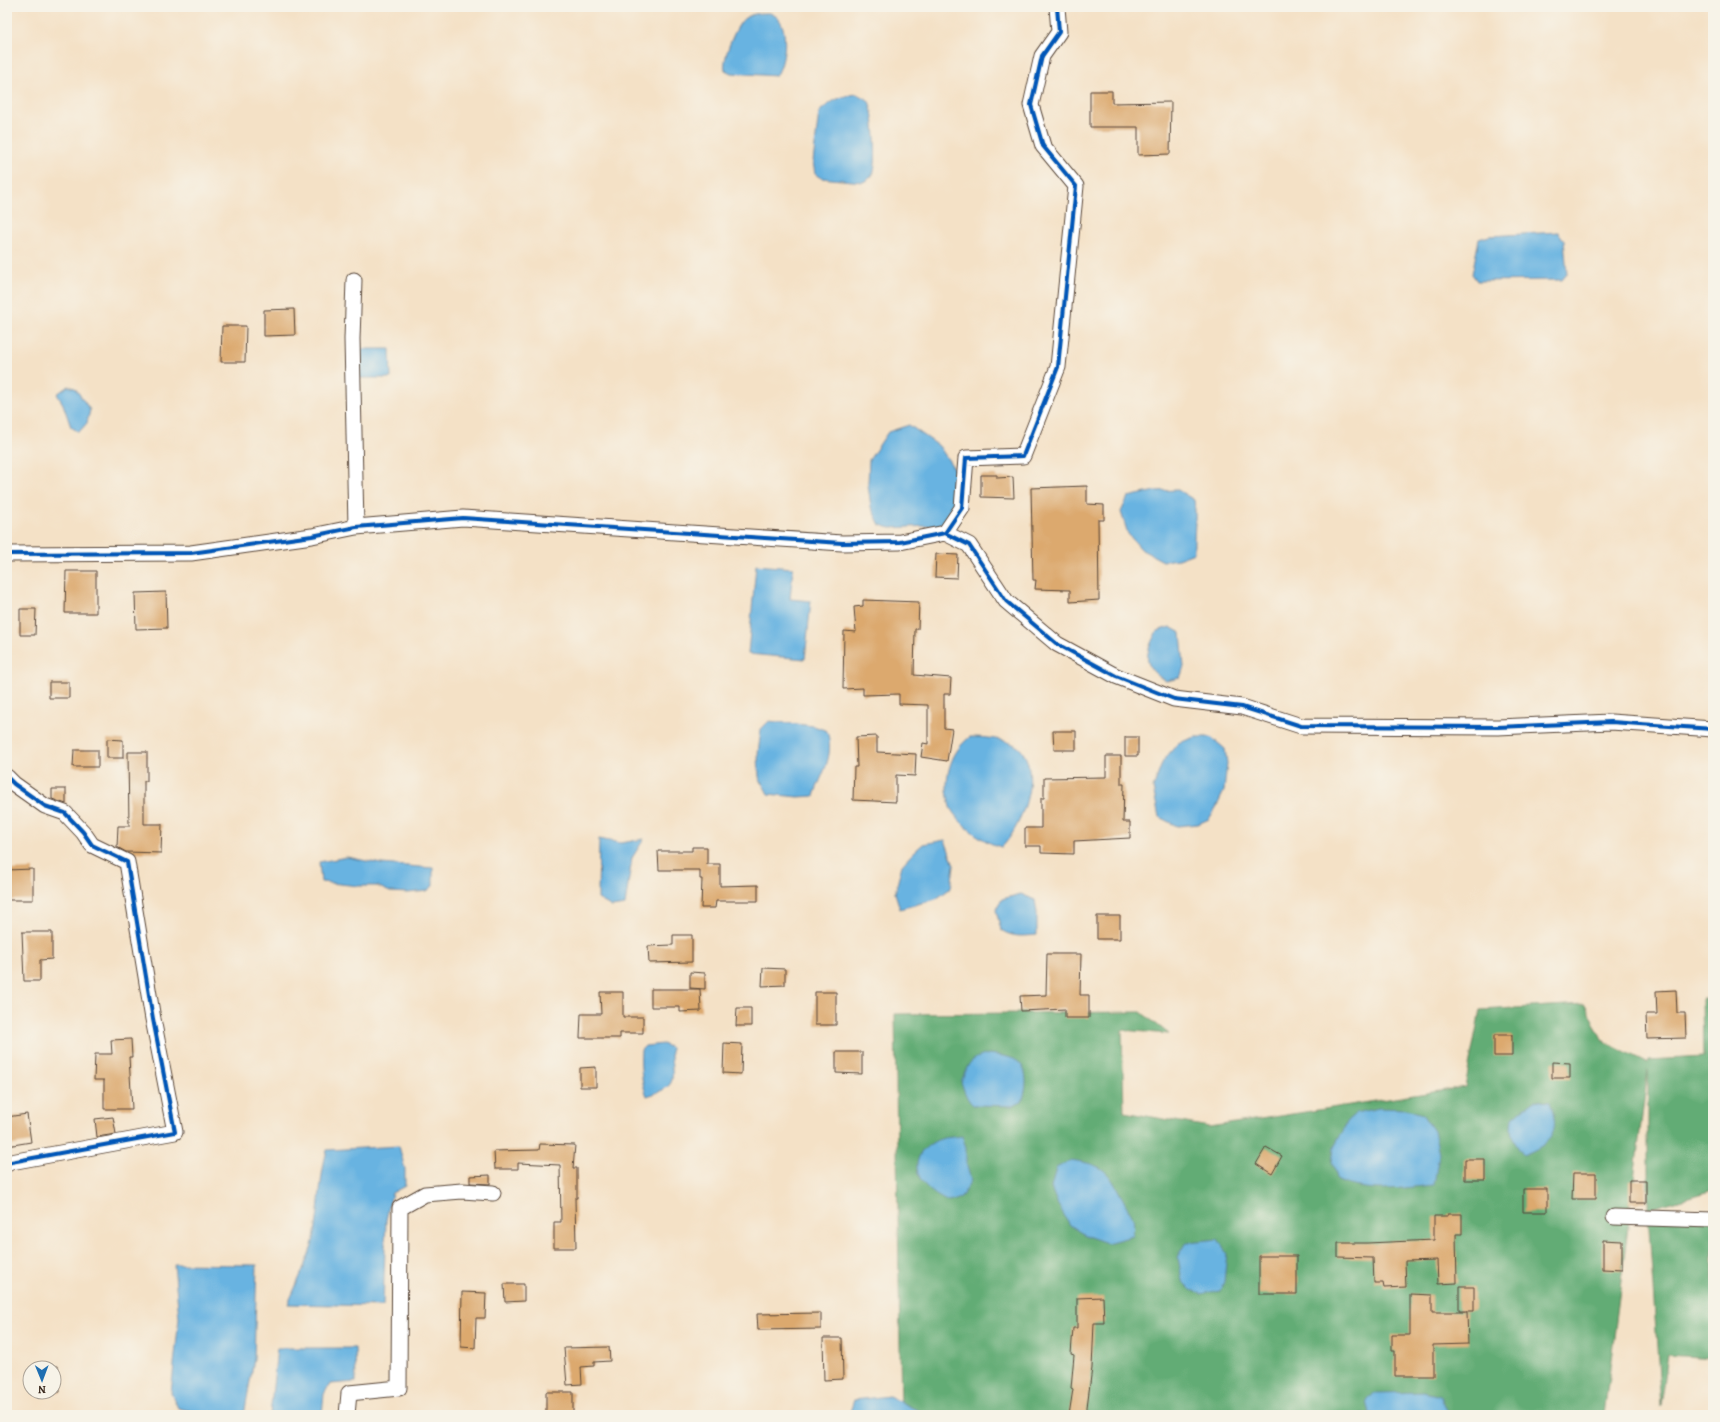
<svg xmlns="http://www.w3.org/2000/svg" width="1720" height="1422" font-family="Alegreya,serif">
<style>
.forest{fill:#62ac75;stroke:#4e6b4a}
.water{fill:#68b3e1;stroke:#526e80}
.building{fill:#dca96e}
.lines{fill:none;stroke-linecap:round;stroke-linejoin:round}
.street-casing{stroke:#574537;stroke-width:17}
.street{stroke:#fff;stroke-width:15}
.cycleway-casing{stroke:#f7f3e8;stroke-width:6}
.cycleway{stroke:#0057b8;stroke-width:4}
</style>
<rect width="100%" height="100%" fill="#f7f3e8"/>
<filter id="ink" filterUnits="userSpaceOnUse"><feTurbulence type="fractalNoise" baseFrequency=".025" numOctaves="2"/><feDisplacementMap in="SourceGraphic" scale="8" xChannelSelector="R" yChannelSelector="G"/><feConvolveMatrix kernelMatrix="1 2 1 2 8 2 1 2 1" color-interpolation-filters="sRGB"/></filter>
<filter id="wash" filterUnits="userSpaceOnUse"><feTurbulence type="fractalNoise" baseFrequency=".012" numOctaves="4" result="noise"/><feDisplacementMap in="SourceGraphic" scale="16" xChannelSelector="R" yChannelSelector="G"/><feGaussianBlur stdDeviation="0.9" result="paint"/><feColorMatrix in="noise" values="0 0 0 0 0 0 0 0 0 0 0 0 0 0 0 0 0 1.4 0 .05"/><feComposite in="paint" operator="in"/></filter>
<g filter="url(#wash)">
<rect width="100%" height="100%" fill="#f4e1c6"/>
<path class="forest" d="M1702,999h11v191l-65,19v-140l-44,346h-703l-6,-401 246,-2 28,22 -47,-4 2,82 85,15 256,-40 15,-77 105,-6 17,36 46,23 1,-3 54,-3z
M1648,1213l65,9v136l-45,-3 -7,52z"/>
<path class="water" d="M770,13c2,1 6,3 8,5 11,12 7,46 -2,58l-45,-3 -6,-3c-3,-11 11,-46 20,-52 8,-5 16,-5 25,-5z
M857,94c3,2 8,4 11,6 7,9 10,65 5,74 -2,4 -6,6 -10,8l-42,-4 -6,-4 -2,-12 6,-50c12,-11 21,-16 38,-18z
M1558,232l6,8 3,34 -5,6 -85,1 -5,-7 7,-35 10,-3z
M359,349h31l1,29h-32z
M68,386l7,2 15,22 -3,13 -8,9 -8,-5 -8,-23 -6,-10z
M909,425l30,21 18,27 -3,29 -9,23 -54,3 -11,-3 -9,-18 -3,-22 1,-25 19,-28z
M1178,490l16,10c3,18 -1,35 0,53l-16,6 -15,2 -21,-11 -14,-16 -7,-22 7,-15 27,-6z
M756,565l37,3 -3,31 21,2 -6,58 -57,-5z
M1170,627l11,6 3,34 -4,11 -14,3c-25,-14 -21,-28 -9,-50z
M769,721l45,5 13,5c8,26 -5,41 -13,65l-16,1 -30,-3 -9,-17 -1,-23 3,-25z
M970,737c14,0 44,2 52,14 19,26 -1,76 -20,96 -17,-3 -43,-23 -51,-38 -2,-3 -2,-8 -3,-12 -4,-22 4,-47 22,-60z
M1196,737h15l14,12 2,14 -3,28 -7,15 -8,13 -11,5 -21,2 -18,-9 -6,-29 10,-27 15,-18z
M599,839l22,4 23,-4 -12,19 -7,47 -13,2 -14,-8z
M945,840l9,25 -3,23 -15,11 -36,10 -5,-16 7,-28 11,-12 10,-9z
M347,857l34,7 52,4v18l-6,5 -19,2 -18,-1 -13,-6h-18l-38,-4 -2,-20z
M1021,894l14,6 2,13v22c-13,1 -24,3 -36,-5l-5,-20 6,-11z
M663,1044l8,4c-1,30 12,37 -24,48 -6,-15 -7,-30 -6,-46l4,-4z
M989,1054c8,1 18,2 25,5 16,8 13,29 8,43l-9,4 -40,-1c-7,-6 -9,-15 -12,-23 8,-19 7,-23 28,-28z
M1534,1100l16,2c11,30 2,42 -27,53 -10,-15 -14,-20 -11,-38z
M1379,1108l28,1 15,5 12,17 5,23 -5,31c-32,3 -65,9 -96,-4l-6,-19 2,-15 9,-16 4,-10 9,-8z
M962,1136l4,11v16l5,17 -10,18 -12,4c-17,-7 -42,-27 -28,-49 5,-7 14,-13 23,-15 5,-1 12,-1 18,-2z
M399,1146l6,23v17l-13,7 -6,27 -3,86 -95,-2c8,-19 21,-46 26,-66 6,-29 5,-59 13,-88z
M1071,1160c35,5 37,11 53,41 9,18 11,14 9,35l-26,7 -20,-7 -17,-11 -12,-20 -7,-17 5,-20z
M1218,1239l9,15 -3,28 -4,9 -19,3 -10,-4 -9,-9 -4,-24 9,-15z
M174,1264l83,1 -3,94 -10,56 -40,-1 -26,-6 -7,-15 8,-75z
M277,1348h78l1,34 -26,2 -6,10 -2,21h-52z
M1423,1392l19,4 8,19h-80l-3,-14 7,-8z
M889,1396l38,19h-78l5,-15z"/>
<g id="blocks">
<path class="building" d="M1090,91h22v12l59,-1 -1,52 -32,1v-28h-48z
M294,309l1,26 -31,1v-26z
M222,326h24l-1,36h-24z
M981,475h16v3l16,-1 1,21 -33,-1z
M1087,486v18l17,1v15h-6l1,80 -29,2v-12l-35,-1 1,-9h-3l-2,-92z
M936,554l22,1 -1,23 -22,-1z
M66,571h30v42h-31z
M166,592l1,36 -31,1 -1,-36z
M863,600l56,2 -1,27h-3l-1,46 37,3 -1,16h-6v34l8,1 -5,32 -26,-4 2,-14 5,1v-39l-29,-1v-10l-36,1v-7l-20,1 1,-58 12,1 -2,-25 9,-1z
M20,609h16l-1,26h-15z
M49,682h20v16h-20z
M1053,731h23v19h-22z
M877,736v16l39,2 -1,22 -19,-1v27l-43,-2 1,-33h3l-1,-30z
M1125,737h13v19h-13z
M107,739l16,1v18h-16z
M74,750h24v17h-25z
M128,752h19v29h-3v43h18l-1,29 -35,-1 -9,-5 1,-21h11z
M1106,756h15v28h3l-1,38h7v16l-56,3v13l-33,-1v-7h-16v-18h16v-30h3v-20l62,-1z
M52,789h14v15l-14,-5z
M692,847h15v17h13v22l38,-1v16h-42l-1,7h-14l1,-29h-2v-9h-41l-1,-19h34z
M33,869v31h-26v-30z
M1097,916h23v23h-23z
M22,932h30v27l-12,1v21h-16z
M673,935h19v27l-43,1 -1,-17 25,-1z
M1047,954h34l-1,41h9v23h-24v-9l-44,2 -1,-15 26,-1z
M763,968l22,1v16l-23,1z
M690,972l15,1v16l-15,-1z
M651,989h49l1,22 -21,1v-5h-29z
M1676,990l1,23h8l1,25 -39,1 -1,-25h11l-1,-23z
M600,992h23v25h20v16h-23v5h-40l1,-24h20z
M815,992h21v33h-21z
M737,1008h14v18h-15z
M1494,1035h18v21h-18z
M131,1039l1,18h-3l3,52h-28v-29h-10l1,-26h17l-1,-14z
M724,1043l18,1 -1,30 -18,-1z
M836,1052h26v22l-26,-1z
M1552,1062l18,1v15h-18z
M596,1067v20h-16v-19z
M27,1114l4,28 -24,4v-29z
M113,1117l3,17 -19,3 -2,-18z
M540,1144l35,1 -2,23h4v30h-2l1,50h-22v-26h7l-1,-57 -42,-2v6h-23l-1,-18 45,-1z
M1266,1147l16,9 -10,18 -16,-10z
M1465,1159h20v21h-20z
M1573,1173h23v26h-24z
M490,1175v9l-20,-1v-7z
M1629,1180h17v23h-17z
M1523,1189h24v23h-24z
M1448,1214h14v20h-6l1,49 -19,1 -1,-24 -32,1 1,26 -22,1 -1,-5h-9l-1,-25 -35,-1v-14h29l67,-3v-24h14z
M1603,1240l19,1v29l-19,-1z
M1259,1256h38v38h-38z
M504,1284h20v17l-19,1z
M1459,1287h15v24h-15z
M462,1292l24,1 -1,25h-9l-1,30 -14,-1z
M1410,1294l22,1v17h35l1,32 -35,1v31h-38v-25h-3v-16h18z
M1103,1297l1,26h-10l-2,45 -6,47h-17l4,-26 -2,-1 3,-33 -3,-1 2,-26h4v-30z
M821,1313v16l-63,1 -1,-16z
M823,1338h19l1,41 -19,1z
M609,1347l1,14 -16,1v4l-13,1 1,17 -15,1 -3,-37z
M58,1366l2,26 -27,1 21,-1v-24h-22z
M546,1392h27v23h-27z"/>
</g>
</g>
<g filter="url(#ink)">
<use href="#blocks" fill-opacity="0" stroke="#574537" stroke-width="1"/>
<g class="lines">
<defs>
<path id="street" d="M354,280l-2,59 4,188
M945,533l17,-25 4,-50 57,-2 35,-89 18,-181 -33,-40 -12,-41 11,-49 17,-24 -2,-25
M7,554l184,-1 121,-17 44,-9 107,-9 379,25 58,-1 45,-9 24,12 37,56 51,43 59,32 58,23 68,8 59,19 197,1 113,-5 102,7
M7,777l7,7 31,22 20,7 18,19 9,13 35,17 26,157 22,113 -164,30 -4,2
M1614,1217l99,3
M347,1415l2,-22 50,-5 1,-180 25,-14 37,-3 31,2"/>
</defs>
<use href="#street" class="street-casing"/>
<use href="#street" class="street"/>
<defs>
<path id="cycleway" d="M945,533l17,-25 4,-50 57,-2 35,-89 18,-181 -33,-40 -12,-41 11,-49 17,-24 -2,-25
M7,554l184,-1 121,-17 44,-9 107,-9 379,25 58,-1 45,-9 24,12 37,56 51,43 59,32 58,23 68,8 59,19 197,1 113,-5 102,7
M7,777l7,7 31,22 20,7 18,19 9,13 35,17 26,157 22,113 -164,30 -4,2"/>
</defs>
<use href="#cycleway" class="cycleway-casing"/>
<use href="#cycleway" class="cycleway"/>
</g>
</g>
<rect width="1720" height="1422" fill="none" stroke="#f7f3e8" stroke-width="24"/>
<g transform="translate(42 1380) rotate(179)"><circle r="19" fill="#f7f3e8" stroke="#aca397"/>
<path d="M0-3L7 15L0 10L-7 15Z" fill="#1f6fb2"/>
<text y="-6" font-size="11" font-weight="bold" text-anchor="middle" fill="#3b2a1e">N</text>
</g>
</svg>
